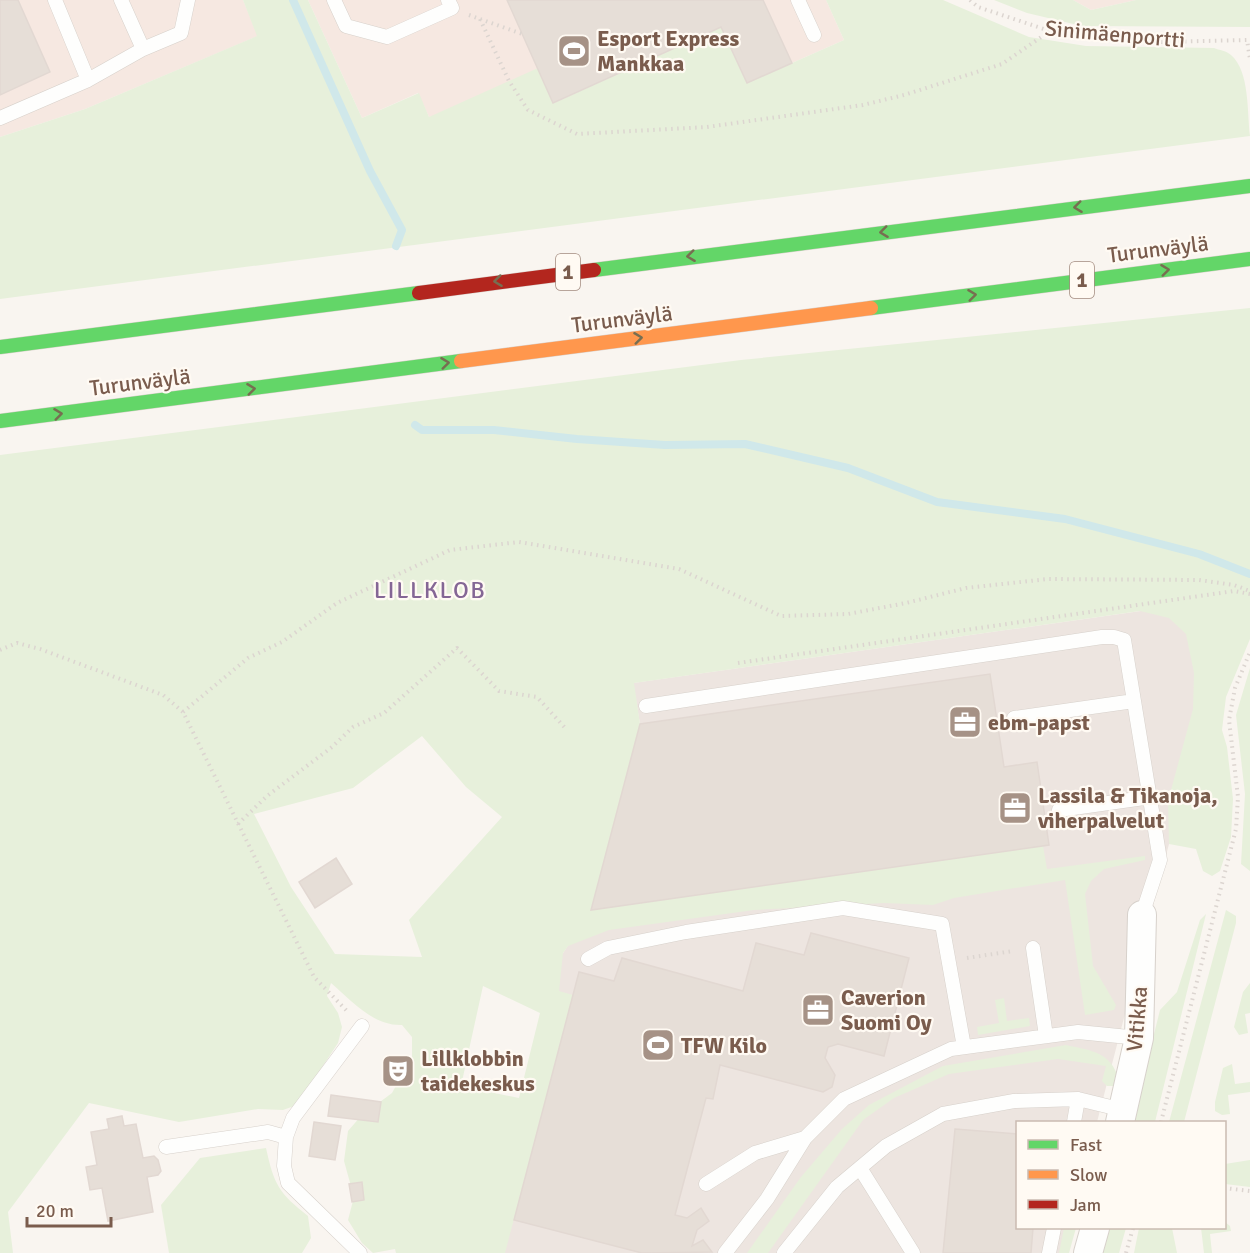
<svg xmlns="http://www.w3.org/2000/svg" width="1250" height="1253" font-family="Signika,sans-serif">
<style>
.commercial{fill:#f6e8e1}
.industrial{fill:#ede5e0}
.green{fill:#e7f0db;fill-rule:evenodd}
.lines{fill:none;stroke-linecap:round;stroke-linejoin:round}
.stream{stroke:#d0e8ea;stroke-width:8}
.building{fill:#e6ded7;stroke:#e2d8d2;stroke-width:1.5}
.lane-casing{stroke:#d7d1cb;stroke-width:15}
.street-casing{stroke:#d7d1cb;stroke-width:30}
.fast-casing{stroke:#dad1cc;stroke-width:15}
.slow-casing{stroke:#dad1cc;stroke-width:15}
.jam-casing{stroke:#dad1cc;stroke-width:15}
.path{stroke:#dcd5d0;stroke-width:4;stroke-dasharray:1.5 4.5;stroke-linecap:butt}
.lane{stroke:#fefefd;stroke-width:14}
.street{stroke:#fefefd;stroke-width:28}
.fast{stroke:#63d668;stroke-width:14}
.slow{stroke:#ff974d;stroke-width:14}
.jam{stroke:#b3261e;stroke-width:14}
.oneway{stroke:#776e51}
.labels{text-anchor:middle;dominant-baseline:central;stroke-width:4.5;stroke-linejoin:round;paint-order:stroke}
.shield{fill:#fffaf3;stroke:#a28b7f;stroke-width:1.5}
.shield-label{font-size:21px;font-weight:bold;fill:#7a5c4d}
.street-label{font-size:22px;fill:#7a5c4d;stroke:#fffaf3}
.poi-label{font-size:22px;font-weight:bold;fill:#7a5c4d;stroke:#fffaf3;text-anchor:start}
.neighbourhood-label{font-size:24px;letter-spacing:1.5px;fill:#846695;stroke:#fffaf3}
</style>
<rect width="100%" height="100%" fill="#f9f5f0"/>
<path class="commercial" d="M0,0h243l15,36 -173,73 -85,28z
M308,0h518l18,40 -97,43 -26,-56 -168,76 -124,14 -11,-24 -56,25z
M1073,0h63l-45,10z"/>
<path class="industrial" d="M1239,597l-70,247 -72,278h-79v106h53l-7,25h-581l69,-283 39,-60 49,-186 -7,-41z"/>
<path class="green" d="M243,0h65l54,118 57,-25 10,24 109,-49 16,35 167,-76 26,56 97,-43 -18,-40h117l86,37 57,9 128,2c5,2 13,3 17,7 19,16 16,58 19,81l-1250,163v-162l85,-28 172,-73z
M994,0h79l18,10 45,-10h114v27l-168,-1 -55,-13z
M1250,308v331l-24,58 -4,33 5,17 6,52 -2,38 -11,34 -8,5 -9,-5 -7,-22 -27,-5 -1,-43 25,-92 1,-36 -8,-39 -17,-16 -29,-7 -506,72 6,41 -49,186 452,-64 4,23 98,-13v4l-41,9 -13,12 -6,13 8,72 23,39 -2,5 -29,5 -20,-135 -111,18 -21,7 -49,-2 -130,7 -145,20 -41,16 -5,7 -4,38 14,4 -68,258h-109l-1,-4 -22,4 -11,-10 -14,-23 6,-23 -10,-36 4,-30 13,-15 31,-23 20,-36v-20l-10,-12c-29,1 -50,-24 -71,-42l-4,13 11,17 4,14 -4,16 -41,62 -14,5 -25,-1 -79,13 -90,-19 -81,109 5,41h-13v-798l741,-95zM422,736l44,51 36,30 -93,103 13,37 -87,-3 -44,-67 -37,-73 99,-26zM483,986l57,27 -21,85 -58,-12z
M1250,668v203l-9,-7 4,-70 -9,-79z
M1226,910l10,6v7l-52,199h-15z
M1206,914l-51,208h-23l28,-112 17,-18 23,-72z
M1250,983v30l-5,1 3,19 -9,2 -5,-8 9,-35z
M1004,998l3,23 22,-3 1,8 -52,9 -1,-8 22,-4 -4,-23z
M1066,1045c22,5 42,6 51,29l-4,12h-6l-5,-5 4,-15 -48,-7 -109,15 -55,24 -31,22 -95,133h-21l54,-76 41,-48 27,-24 74,-39z
M1232,1064l3,20 15,-2v10l-22,3 2,19 -8,1 -7,-4v-9l8,-34z
M266,1148c8,37 13,45 42,68l3,22 -9,15h-133l-8,-48 39,-47z
M1250,1160v27l-25,-3v-20z
M1225,1222l5,4 1,5 -21,3 2,19h-8l-3,-25h23z
M1064,1228h12l-7,25h-10z
M1107,1228h19l-7,25h-22z
M1139,1228h33l5,25h-43z"/>
<g class="lines">
<path class="stream" d="M293,0l77,171 32,59 -6,16
M415,425l7,5h72l83,9 88,6 80,-1 103,24 89,34 128,17 134,35 51,20"/>
</g>
<path class="building" d="M0,0h18l32,72 -50,23z
M507,0h256l29,63 -45,20 -26,-56 -168,76z
M990,674l14,93 33,-5 12,83 -458,65 49,-186z
M336,858l16,26 -37,24 -16,-26z
M811,933l98,25 -25,98 -46,-12 -10,3 -3,11 10,17 -3,12 -9,5 -103,-27 -7,34 -7,-1 -31,117 12,3 14,-10 8,13 -12,9 -5,16 11,-6 9,12 -70,1 -128,-33 65,-248 35,9 8,-23 121,33 13,-48 48,12z
M331,1095l50,7 -3,20 -50,-6z
M122,1116l2,10 12,-2 7,34 11,-2 4,4 3,11 -3,4 -11,2 6,35 -45,9 -6,-33 -12,2 -4,-23 11,-2 -6,-33 18,-3 -2,-10z
M314,1122l27,4 -6,34 -26,-4z
M955,1129l63,5v94h15l-2,25h-88z
M362,1182l2,18 -12,2 -3,-18z"/>
<g class="lines">
<defs>
<path id="lane" d="M55,0l33,80
M121,0l22,49
M334,0l12,26 41,11 65,-29 -4,-8
M798,0l16,35
M0,118l88,-38 55,-31 38,-16 7,-33
M646,706l456,-69h12l10,3 36,220 -18,55
M1014,718l120,-17
M1059,810l92,-13
M1033,948l13,88
M588,959l20,-11 78,-16 157,-24 99,16 22,123
M1074,1122l4,-23
M166,1147l102,-15 18,5
M860,1168l53,85
M706,1184l49,-31 50,-15
M360,1253l-72,-70 -4,-17 2,-29 7,-19 69,-92
M725,1253l42,-54 38,-61 39,-39 107,-50 127,-17 61,6
M784,1253l53,-66 49,-41 57,-32 71,-13 64,-2 45,11
M1049,1253l5,-25"/>
<path id="street" d="M1120,1122l19,-84 3,-123
M1088,1253l7,-25"/>
<path id="fast" d="M594,270l656,-84
M871,308l379,-49
M0,347l419,-54
M0,421l461,-60"/>
<path id="slow" d="M461,361l410,-53"/>
<path id="jam" d="M419,293l175,-23"/>
</defs>
<use href="#lane" class="lane-casing"/>
<use href="#street" class="street-casing"/>
<use href="#fast" class="fast-casing"/>
<use href="#slow" class="slow-casing"/>
<use href="#jam" class="jam-casing"/>
<path class="path" d="M970,0l8,7 72,24 36,5 74,6 87,-2 3,19
M469,15l53,19
M480,19l29,62 19,29 49,24 130,-7 156,-22 41,-10 98,-31 48,-33
M0,650l17,-7 23,6 123,46 20,17 131,265 35,36
M738,663l496,-72 16,3
M183,712l65,-54 34,-16 55,-39 113,-53 69,-8 160,27 102,47 67,-2 58,-11 60,-15 82,-9 151,1 35,5 16,6
M238,824l29,-28 65,-49 21,-20 31,-14 73,-65 42,43 38,6 30,33
M967,958l46,-7
M1161,1122l75,-293 2,-32 -9,-77 6,-32 15,-36
M1224,1188l26,3
M1126,1253l7,-25"/>
<use href="#lane" class="lane"/>
<use href="#street" class="street"/>
<use href="#fast" class="fast"/>
<use href="#slow" class="slow"/>
<use href="#jam" class="jam"/>
</g>
<defs><path id="oneway-chevron" d="M-2-3.5L2.5 0L-2 3.5" fill="none" stroke-width="1.6" stroke-linecap="round" stroke-linejoin="round" transform="scale(1.5)"/></defs>
<g class="oneway">
<use href="#oneway-chevron" transform="translate(1078 207) rotate(173)"/>
<use href="#oneway-chevron" transform="translate(884 232) rotate(173)"/>
<use href="#oneway-chevron" transform="translate(691 256) rotate(173)"/>
<use href="#oneway-chevron" transform="translate(1165 270) rotate(-7)"/>
<use href="#oneway-chevron" transform="translate(498 281) rotate(173)"/>
<use href="#oneway-chevron" transform="translate(972 295) rotate(-7)"/>
<use href="#oneway-chevron" transform="translate(638 338) rotate(-7)"/>
<use href="#oneway-chevron" transform="translate(445 363) rotate(-7)"/>
<use href="#oneway-chevron" transform="translate(251 389) rotate(-7)"/>
<use href="#oneway-chevron" transform="translate(58 414) rotate(-7)"/>
</g>
<defs>
<symbol id="stadium-square" viewBox="-11 -11 22 22"><rect x="-9" y="-9" width="18" height="18" rx="4" fill="#a69286" stroke="#fffaf3"/><path d="M0-5a6.5 5 0 1 0 0 10a6.5 5 0 1 0 0-10ZM-3.5-1.8h7v3.6h-7Z" fill="#fff"/></symbol>
<symbol id="office-square" viewBox="-11 -11 22 22"><rect x="-9" y="-9" width="18" height="18" rx="4" fill="#a69286" stroke="#fffaf3"/><path d="M-6-3h4V-5.5h4V-3h4V5H-6ZM-1-4.5V-3h2v-1.5ZM-6 0V1H6V0Z" fill="#fff"/></symbol>
<symbol id="theatre-square" viewBox="-11 -11 22 22"><rect x="-9" y="-9" width="18" height="18" rx="4" fill="#a69286" stroke="#fffaf3"/><path d="M-5-5.5Q0-4 5-5.5V0Q5 5 0 6Q-5 5-5 0ZM-3.3-2.5H-1v1.5H-3.3ZM1-2.5H3.3v1.5H1ZM-2.8 1Q0 5.5 2.8 1Z" fill="#fff"/></symbol>
</defs>
<g fill-rule="evenodd">
<use href="#stadium-square" x="555" y="32" width="38" height="38"/>
<use href="#office-square" x="946" y="703" width="38" height="38"/>
<use href="#office-square" x="996" y="789" width="38" height="38"/>
<use href="#office-square" x="799" y="991" width="38" height="38"/>
<use href="#stadium-square" x="639" y="1026" width="38" height="38"/>
<use href="#theatre-square" x="379" y="1052" width="38" height="38"/>
</g>
<g class="labels">
<g class="shield">
<rect x="556" y="254" width="24" height="36" rx="4.5"/>
<rect x="1070" y="262" width="24" height="36" rx="4.5"/>
</g>
<g class="shield-label">
<text x="568" y="272">1</text>
<text x="1082" y="280">1</text>
</g>
<g class="street-label">
<text transform="translate(1115 34) rotate(5)">Sinimäenportti</text>
<text transform="translate(1158 249) rotate(-7)">Turunväylä</text>
<text transform="translate(622 319) rotate(-7)">Turunväylä</text>
<text transform="translate(140 382) rotate(-7)">Turunväylä</text>
<text transform="translate(1137 1019) rotate(-85)">Vitikka</text>
</g>
<g class="poi-label">
<text x="597" y="38">Esport Express<tspan x="597" dy="25">Mankkaa</tspan></text>
<text x="988" y="722">ebm-papst</text>
<text x="1038" y="795">Lassila &amp; Tikanoja,<tspan x="1038" dy="25">viherpalvelut</tspan></text>
<text x="841" y="997">Caverion<tspan x="841" dy="25">Suomi Oy</tspan></text>
<text x="681" y="1045">TFW Kilo</text>
<text x="421" y="1058">Lillklobbin<tspan x="421" dy="25">taidekeskus</tspan></text>
</g>
<g class="neighbourhood-label">
<text x="430" y="590">LILLKLOB</text>
</g>
</g>
<rect x="1016" y="1121" width="210" height="108" fill="#fffaf3" stroke="#cabbb1" stroke-width="1.5"/>
<rect x="1028" y="1140" width="30" height="9" fill="#63d668" stroke="#cabbb1" stroke-width="1.5"/>
<text x="1070" y="1151" font-size="18" fill="#7a5c4d">Fast</text>
<rect x="1028" y="1170" width="30" height="9" fill="#ff974d" stroke="#cabbb1" stroke-width="1.5"/>
<text x="1070" y="1181" font-size="18" fill="#7a5c4d">Slow</text>
<rect x="1028" y="1200" width="30" height="9" fill="#b3261e" stroke="#cabbb1" stroke-width="1.5"/>
<text x="1070" y="1211" font-size="18" fill="#7a5c4d">Jam</text>
<path d="M27 1217v9h84v-9" fill="none" stroke="#7a5c4d" stroke-width="3"/>
<text x="36" y="1217" font-size="18" fill="#7a5c4d" stroke="#fffaf3" stroke-width="4.5" paint-order="stroke">20 m</text>
</svg>
